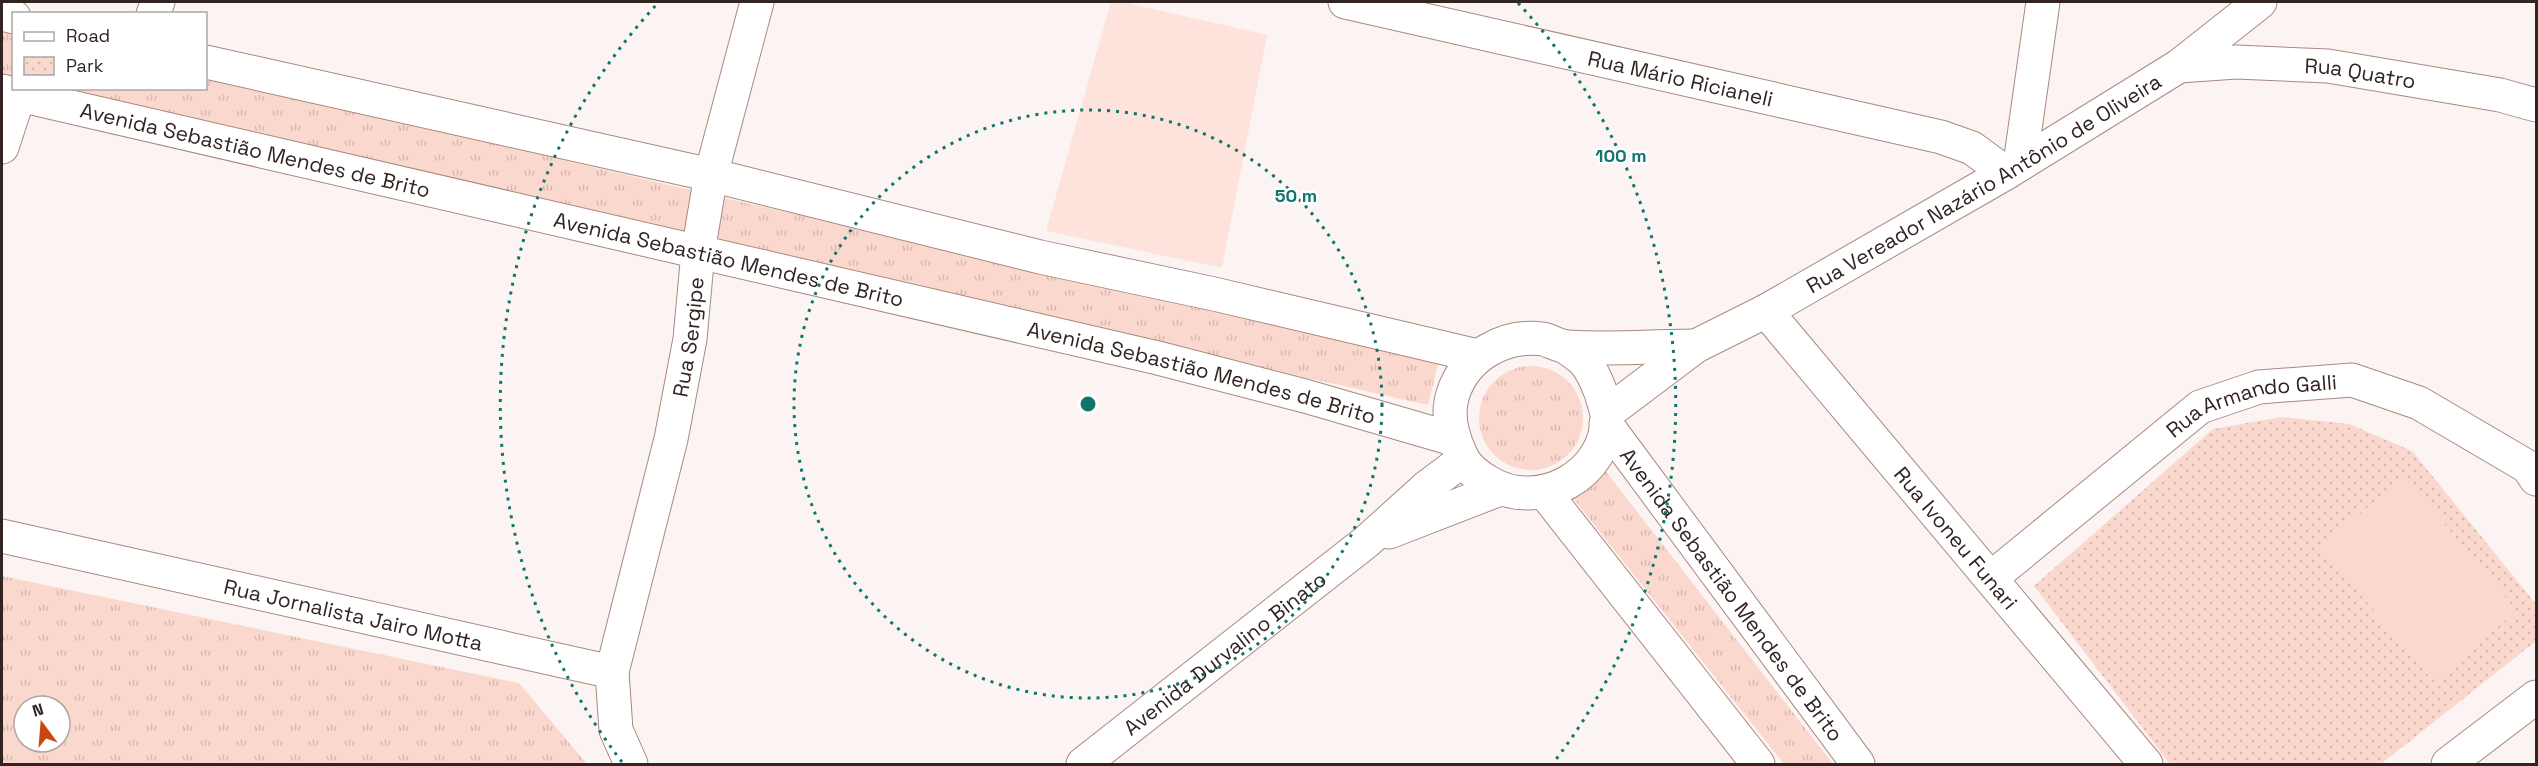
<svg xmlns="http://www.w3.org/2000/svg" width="2538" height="766" font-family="'Space Grotesk',sans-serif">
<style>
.built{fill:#fde3db}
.grass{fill:url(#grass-tufts);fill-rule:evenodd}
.park{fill:url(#park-dots)}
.garden{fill:#fbd8ce}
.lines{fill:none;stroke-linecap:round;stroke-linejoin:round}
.minor-casing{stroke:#a9897f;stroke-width:35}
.major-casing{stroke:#a9897f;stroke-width:35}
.minor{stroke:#fff;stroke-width:33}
.major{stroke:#fff;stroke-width:33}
.ring{fill:none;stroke:#0f766e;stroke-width:3;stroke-dasharray:3 6}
.labels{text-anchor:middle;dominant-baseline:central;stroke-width:5;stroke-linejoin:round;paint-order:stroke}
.street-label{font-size:21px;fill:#312421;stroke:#fff}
.centre{fill:#0f766e;stroke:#fff;stroke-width:3}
.ring-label{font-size:18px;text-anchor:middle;font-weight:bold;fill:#0f766e;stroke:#fff;stroke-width:5;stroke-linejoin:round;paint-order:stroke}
</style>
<defs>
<pattern id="grass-tufts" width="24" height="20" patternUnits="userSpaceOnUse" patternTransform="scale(1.5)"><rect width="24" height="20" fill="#fbd8ce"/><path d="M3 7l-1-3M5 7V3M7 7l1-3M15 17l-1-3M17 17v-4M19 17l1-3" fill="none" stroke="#d8b9b1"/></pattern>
<pattern id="park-dots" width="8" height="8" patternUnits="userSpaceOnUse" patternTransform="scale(1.5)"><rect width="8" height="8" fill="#fbd8ce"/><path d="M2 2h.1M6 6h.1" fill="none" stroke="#d8b9b1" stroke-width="1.8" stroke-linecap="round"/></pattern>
</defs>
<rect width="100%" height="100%" fill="#fbf4f2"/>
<path class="built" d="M1111,2h12l144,33 -45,233 -176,-37z"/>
<path class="grass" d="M2,26l11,3v53l-11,-3z
M206,76l527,124 706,160 -11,45 -704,-158 -685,-158 167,-1z
M1479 418a52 52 0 1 1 104 0a52 52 0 1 1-104 0Z
M1604,469l229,295h-49l-215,-271z
M2,576l517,107 68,81h-585zM24,706h36v36h-36z"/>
<path class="park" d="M2281,417l68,7 63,27 124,153v37l-155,123h-211l-136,-178 179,-157z"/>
<path class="garden" d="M2405,477l112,134 -84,70 -113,-135z"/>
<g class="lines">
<defs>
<g id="minor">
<path id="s1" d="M1345,2l596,135 31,11 34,25"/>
<path d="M153,14l5,-12"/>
<path id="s2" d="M2179,66l57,-4 92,4 172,29 36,10"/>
<path d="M2,147l17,-52"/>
<path d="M2020,164l23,-162"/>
<path id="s3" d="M1766,311l380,453"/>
<path id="s4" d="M2,536l610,136 4,58 15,34"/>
<path id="s5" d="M1991,578l209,-171 59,-20 93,-7 67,23 109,64 8,12"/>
<path id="s6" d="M612,672l59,-233 19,-100 8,-87 13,-77 46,-173"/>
<path d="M2448,764l88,-67"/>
</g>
<g id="major">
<path d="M2,14l12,3"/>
<path d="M206,62l505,113 329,82 174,37 264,62"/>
<path id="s7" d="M2,91l1156,267 147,38 148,43"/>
<path d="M1566,347c6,5 13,9 18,14 8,9 13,21 17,32 2,7 5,15 6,22 2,60 -68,97 -117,68 -11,-6 -24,-16 -29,-28 -9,-19 -15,-40 -8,-61 12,-38 51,-60 90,-55 8,2 17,8 26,8 42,3 85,-1 127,-1"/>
<path id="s8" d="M1607,413l89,-67 70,-35 240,-138 173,-107 81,-64"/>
<path id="s9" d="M1606,424l252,340"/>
<path d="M1545,493l213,271"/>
<path d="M1389,532l111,-43"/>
<path id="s10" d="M1083,764l283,-222 61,-55 36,-27"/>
</g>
</defs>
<use href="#minor" class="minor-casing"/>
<use href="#major" class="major-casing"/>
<use href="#minor" class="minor"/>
<use href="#major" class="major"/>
</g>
<g class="ring">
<circle cx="1088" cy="404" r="294"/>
<path d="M622 762A588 588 0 0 1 658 3M1518 3A588 588 0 0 1 1554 762"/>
</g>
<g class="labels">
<g class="street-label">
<text stroke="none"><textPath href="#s2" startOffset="182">Rua Quatro</textPath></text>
<text stroke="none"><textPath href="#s1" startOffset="344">Rua Mário Ricianeli</textPath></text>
<text stroke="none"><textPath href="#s7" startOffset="260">Avenida Sebastião Mendes de Brito</textPath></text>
<text stroke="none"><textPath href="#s8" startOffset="442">Rua Vereador Nazário Antônio de Oliveira</textPath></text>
<text stroke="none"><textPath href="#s7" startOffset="746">Avenida Sebastião Mendes de Brito</textPath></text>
<text stroke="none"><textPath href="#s6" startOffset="344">Rua Sergipe</textPath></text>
<text stroke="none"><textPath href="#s7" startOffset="1232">Avenida Sebastião Mendes de Brito</textPath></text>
<text stroke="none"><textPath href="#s5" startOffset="320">Rua Armando Galli</textPath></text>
<text stroke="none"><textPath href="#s3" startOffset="296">Rua Ivoneu Funari</textPath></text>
<text stroke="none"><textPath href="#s9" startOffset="212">Avenida Sebastião Mendes de Brito</textPath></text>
<text stroke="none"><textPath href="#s4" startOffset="360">Rua Jornalista Jairo Motta</textPath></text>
<text stroke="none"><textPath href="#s10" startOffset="180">Avenida Durvalino Binato</textPath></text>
</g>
</g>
<circle cx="1088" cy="404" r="9" class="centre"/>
<g class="ring-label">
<text x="1621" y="162">100 m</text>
<text x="1296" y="202">50 m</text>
</g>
<rect width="2538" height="766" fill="none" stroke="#312421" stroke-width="6"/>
<rect x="12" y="12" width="195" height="78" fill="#ffffff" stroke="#ada7a6" stroke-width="1.5"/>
<rect x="24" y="32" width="30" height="9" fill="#ffffff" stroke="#ada7a6" stroke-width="1.5"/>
<text x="66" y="42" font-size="18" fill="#312421">Road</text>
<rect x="24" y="57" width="30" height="18" fill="url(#park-dots)" stroke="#ada7a6" stroke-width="1.5"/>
<text x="66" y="72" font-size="18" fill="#312421">Park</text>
<g transform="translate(42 724) rotate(344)"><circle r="28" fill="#ffffff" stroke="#ada7a6" stroke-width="1.5"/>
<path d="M0-4.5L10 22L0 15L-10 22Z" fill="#cc4511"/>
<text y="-9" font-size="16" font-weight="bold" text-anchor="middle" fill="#312421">N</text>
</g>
</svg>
